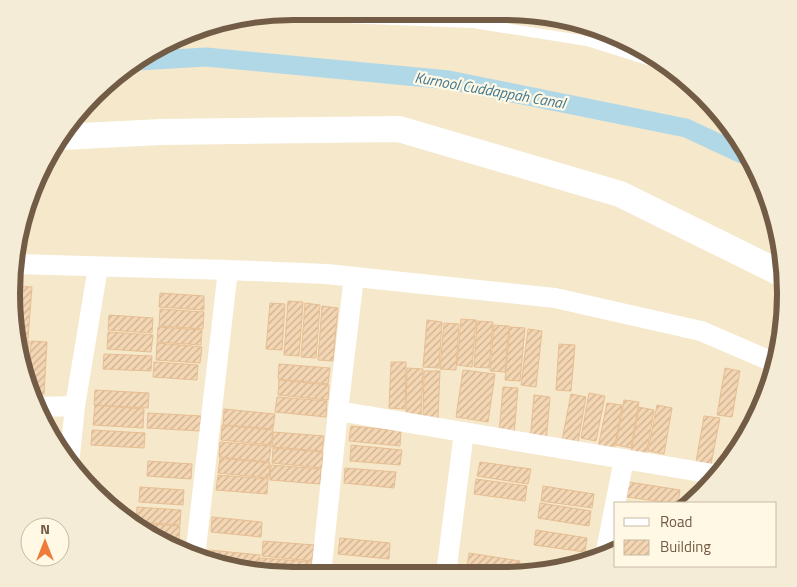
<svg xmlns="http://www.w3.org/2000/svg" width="797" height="587" font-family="'Titillium Web',sans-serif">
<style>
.residential{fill:#f5e8cb}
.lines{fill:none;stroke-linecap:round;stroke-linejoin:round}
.canal{stroke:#b1d8e7;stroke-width:19}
.building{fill:url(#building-hatch);stroke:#e7be92}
.service{stroke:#fff;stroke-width:10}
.minor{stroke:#fff;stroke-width:20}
.tertiary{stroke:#fff;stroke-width:26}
.labels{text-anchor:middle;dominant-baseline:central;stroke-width:4.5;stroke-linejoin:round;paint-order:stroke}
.water-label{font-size:15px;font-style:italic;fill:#407890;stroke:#fff8e4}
.rim{fill:none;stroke:#735c45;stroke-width:6}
</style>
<defs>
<pattern id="building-hatch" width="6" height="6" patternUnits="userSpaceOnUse" patternTransform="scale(1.25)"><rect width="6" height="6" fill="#f4d6b3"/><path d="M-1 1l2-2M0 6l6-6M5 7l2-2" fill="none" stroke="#cab193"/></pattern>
</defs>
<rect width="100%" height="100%" fill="#fdf5dc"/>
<path class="residential" d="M293,11l229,1 54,9 85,38 67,63 48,99 7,110 -35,104 -60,68h-72l-4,51 -71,19 -266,2 -72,-14 -50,-23 -84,-73 -36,-64 -21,-89 5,-73 23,-71 41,-61 71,-58 68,-28z"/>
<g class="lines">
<path class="canal" d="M138,61l68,-4 243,23 237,48 58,27"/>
</g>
<path class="building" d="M16,286l16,1 -4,52 -10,-1 -4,-17z
M160,293l44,3v14l-45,-3z
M288,301l15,1 -4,54 -15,-1z
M270,303l15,1 -3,46 -16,-1z
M305,303l15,2 -4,53 -15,-1z
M322,306l16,2 -5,53 -15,-1z
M160,309l44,3 -1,17 -44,-3z
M109,315l44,3 -1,15 -44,-3z
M461,319l15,1 -4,47 -15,-2z
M427,320l15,2 -3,46 -16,-1z
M477,321l16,1 -4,46 -15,-1z
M444,323l15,1 -3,46 -16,-1z
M494,325l15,1 -4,46 -15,-1z
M158,327l44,3 -1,15 -44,-3z
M510,327l15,1 -5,53 -15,-1z
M528,329l14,2 -6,56 -15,-2z
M108,332l45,3 -2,17 -44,-3z
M18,340l11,1 -2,36z
M31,341l16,1 -3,52 -13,-1 -2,-9z
M157,343l45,4 -2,16 -44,-3z
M559,344l16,1 -4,46 -15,-1z
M104,354l48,2 -1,15 -48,-2z
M154,362l44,3 -1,15 -44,-3z
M391,362h15l-1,47 -16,-1z
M279,364l51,4 -2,16 -50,-5z
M407,368l16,1 -2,46h-15z
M725,368l15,3 -8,46 -15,-2z
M463,370l32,4 -7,48 -32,-5z
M424,371h16l-2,47 -15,-1z
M279,380l50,5 -1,15 -50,-5z
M503,387l15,1 -4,47 -15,-1z
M95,390l54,3 -1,15 -54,-3z
M589,393l16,3 -9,45 -15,-3z
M571,394l15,3 -8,45 -16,-2z
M534,395l16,2 -4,46 -16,-2z
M277,397l50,4 -1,16 -51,-5z
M624,400l15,2 -8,46 -15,-3z
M607,403l15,2 -8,46 -16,-3z
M95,405l49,4 -1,19 -50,-3z
M657,405l15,3 -8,46 -16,-3z
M639,407l15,3 -8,46 -15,-3z
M224,409l51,5 -2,15 -50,-4z
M148,413l53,3 -1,15 -53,-3z
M704,416l16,2 -9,46 -15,-2z
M222,425l51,5 -2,15 -50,-5z
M351,426l50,5 -1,15 -51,-5z
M92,430l53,3 -1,15 -53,-3z
M273,432l51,4 -2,15 -50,-4z
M220,442l51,4 -2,16 -50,-5z
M351,445l51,5 -2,15 -50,-4z
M273,448l50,4 -1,16 -50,-5z
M220,458l50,5 -1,15 -51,-5z
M148,461l44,3 -1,15 -44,-3z
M480,462l51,7 -3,15 -51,-8z
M271,465l50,4 -1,15 -50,-4z
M345,468l51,4 -2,16 -50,-5z
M218,475l50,4 -1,15 -51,-4z
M476,479l51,7 -2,15 -51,-7z
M629,482l51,8 -2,13h-8l-43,-6z
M543,486l51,8 -2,14 -51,-7z
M140,487l44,3 -1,15 -44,-3z
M540,503l51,8 -2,15 -51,-8z
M137,507l44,3 -1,15 -44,-3z
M212,517l50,5 -1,15 -50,-5z
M136,523l44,3 -1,15 -25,-2z
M536,530l51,8 -2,14 -51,-7z
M340,538l50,5 -1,16 -51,-5z
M263,541l51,4 -2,16 -50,-5z
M209,550l51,5 -2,15 -17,-2 -33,-6z
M469,553l51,8 -2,12 -14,1 -37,-6z
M261,558l51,4 -1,13h-27l-24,-3z
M527,568l20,3 -6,2h-15z"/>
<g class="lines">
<path class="service" d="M264,15l209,8 114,18 83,26"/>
<path class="minor" d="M15,264l213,6 99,4 228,24 146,33 72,31
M36,407l39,-1
M338,411l375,63
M69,465l6,-59 23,-139
M605,556l19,-97
M195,557l33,-287
M446,574l18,-142
M321,575l17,-164 16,-134"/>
<path class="tertiary" d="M62,137l100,-5 237,-3 221,65 160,79"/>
</g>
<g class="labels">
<g class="water-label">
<text transform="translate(490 90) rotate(10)">Kurnool Cuddappah Canal</text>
</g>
</g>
<path d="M0 0H797V587H0ZM293 20H504A273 273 0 0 1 777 293V294A273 273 0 0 1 504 567H293A273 273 0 0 1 20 294V293A273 273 0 0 1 293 20Z" fill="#f4ecd7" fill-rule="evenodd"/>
<path class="rim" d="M293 20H504A273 273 0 0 1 777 293V294A273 273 0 0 1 504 567H293A273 273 0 0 1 20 294V293A273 273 0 0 1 293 20Z"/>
<rect x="614" y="502" width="162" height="65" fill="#fff8e4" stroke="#c7baa4"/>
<rect x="624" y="518" width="25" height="8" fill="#ffffff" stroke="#c7baa4"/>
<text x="660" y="527" font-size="15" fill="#735c45">Road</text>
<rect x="624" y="540" width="25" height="15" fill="url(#building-hatch)" stroke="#c7baa4"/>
<text x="660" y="552" font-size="15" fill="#735c45">Building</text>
<g transform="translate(45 542)"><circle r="24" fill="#fff8e4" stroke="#c7baa4"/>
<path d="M0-4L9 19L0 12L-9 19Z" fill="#ef7b3a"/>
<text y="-8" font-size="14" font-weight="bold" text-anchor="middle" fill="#735c45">N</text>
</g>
</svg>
